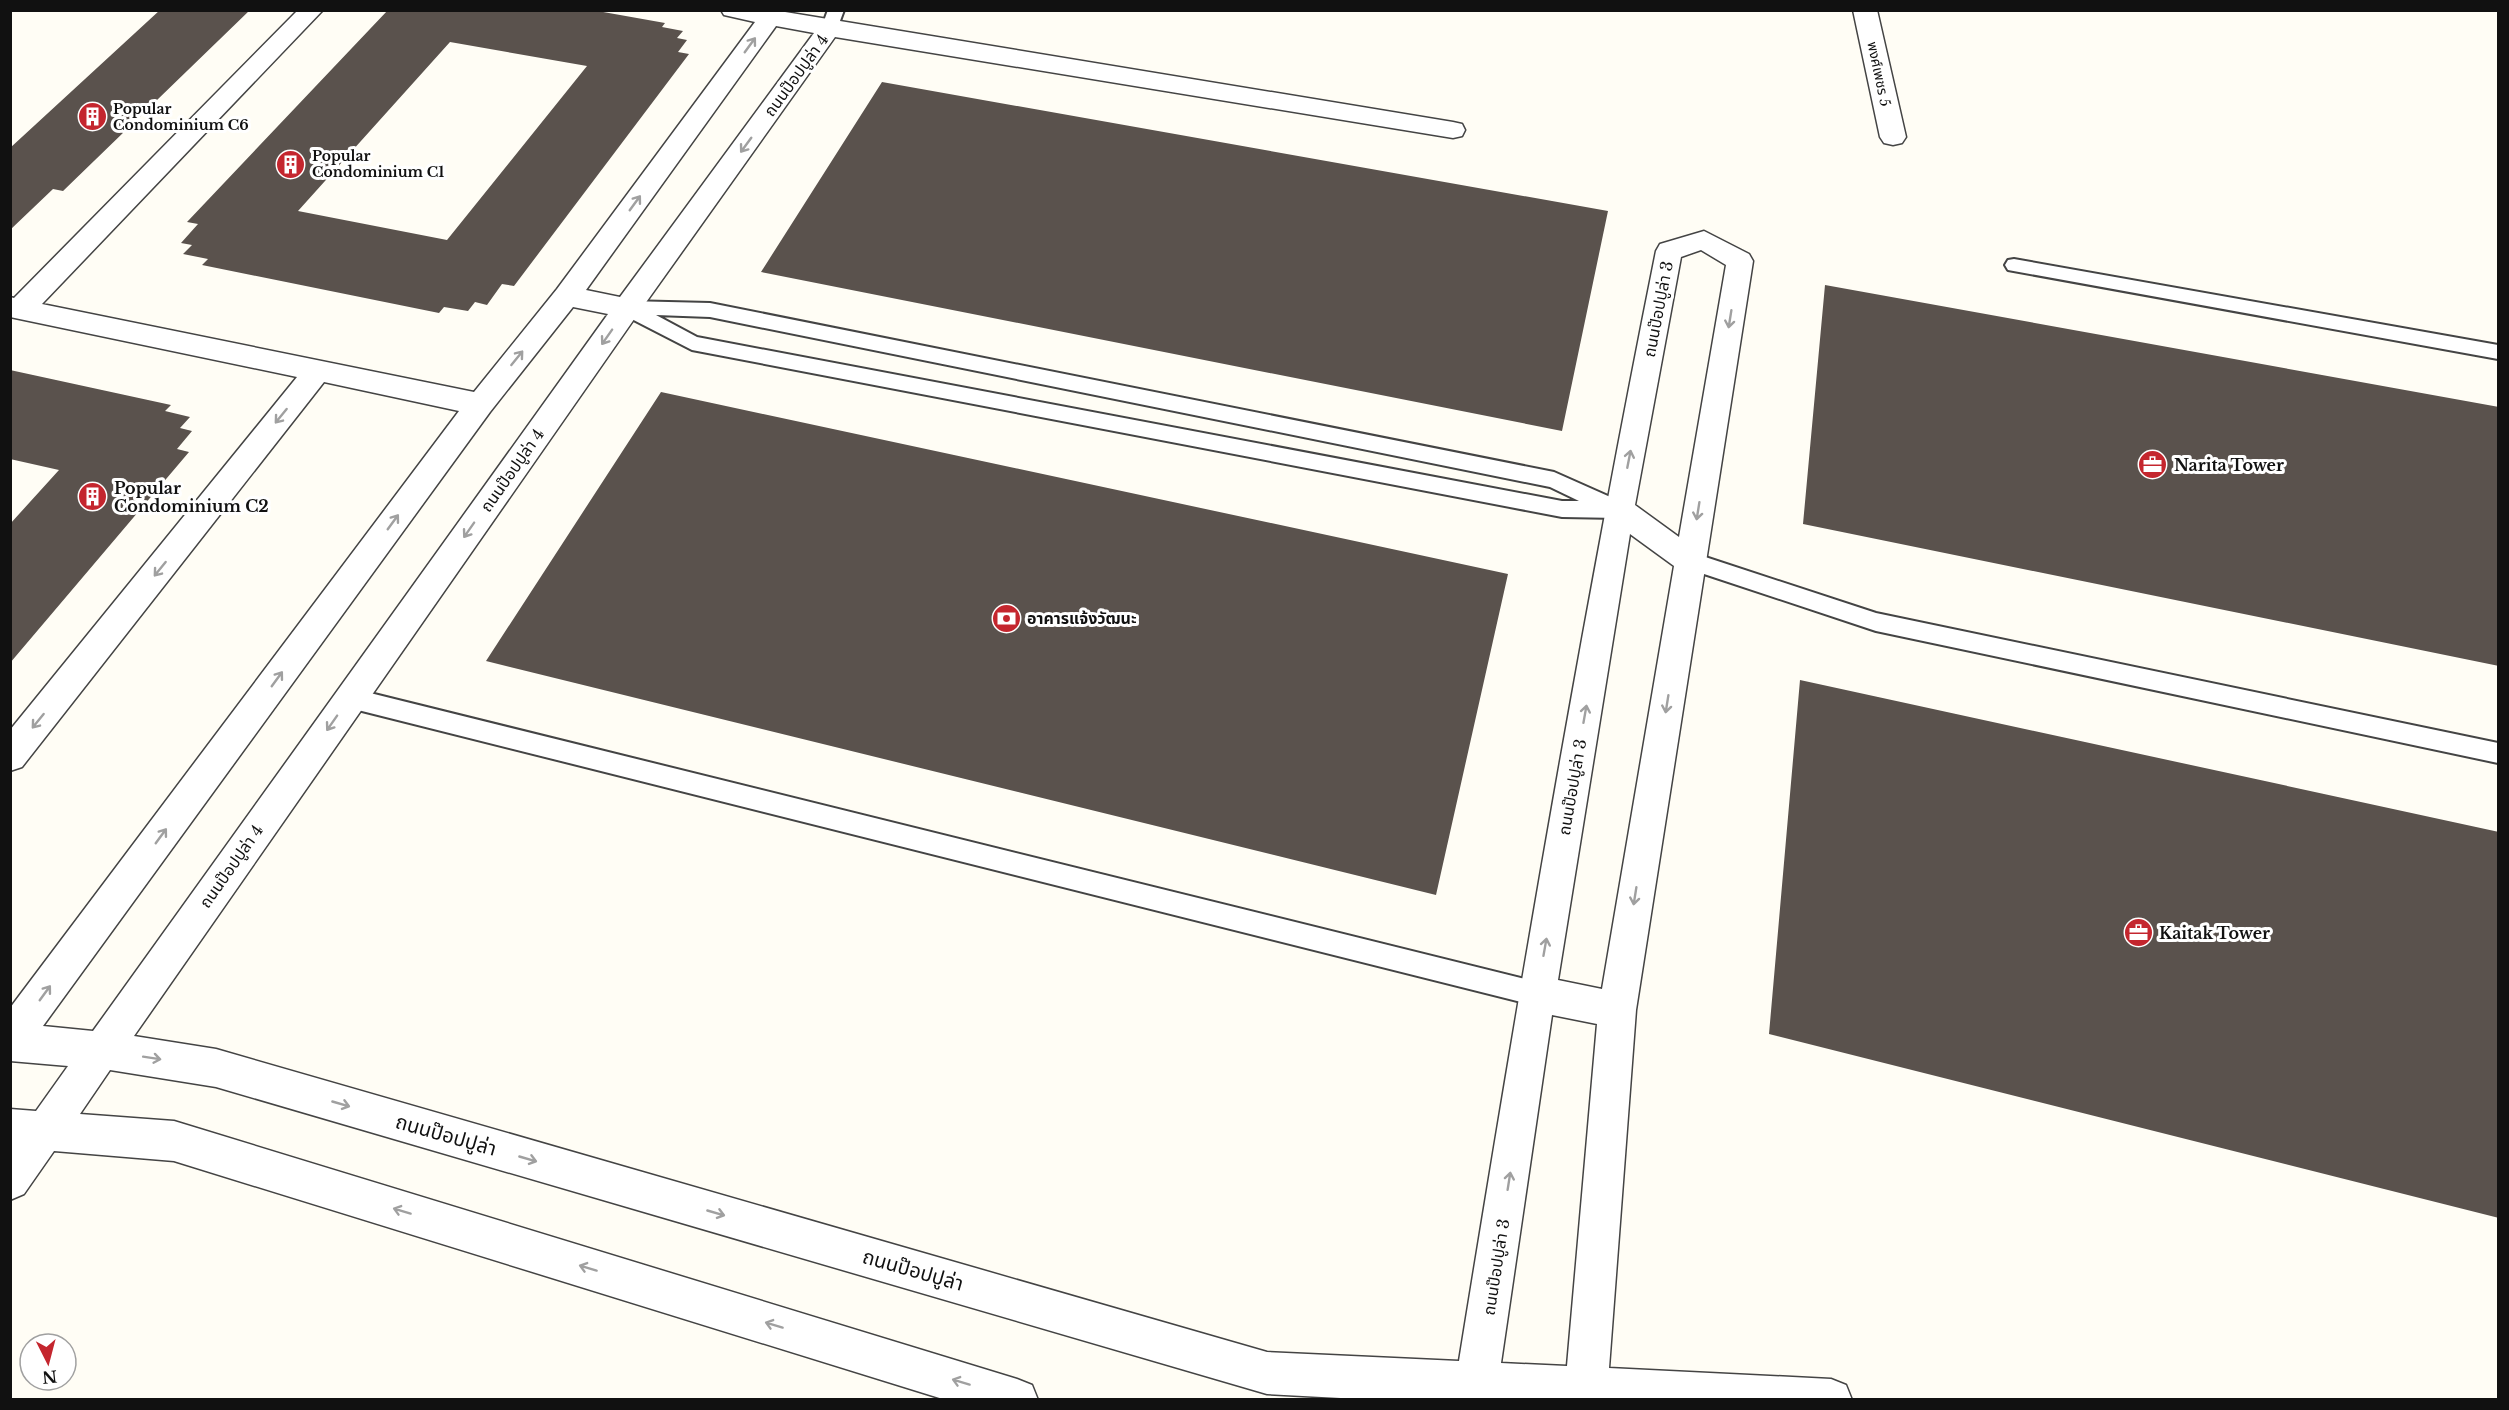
<svg xmlns="http://www.w3.org/2000/svg" width="2509" height="1410" font-family="'Libre Baskerville','Noto Sans Thai',serif">
<style>
.building{fill:#5a524d;fill-rule:evenodd}
.lines{fill:none;stroke-linecap:round;stroke-linejoin:round}
.lane-casing{stroke:#444;stroke-width:4}
.street-casing{stroke:#444;stroke-width:3}
.lane{fill:#fff;fill-rule:evenodd}
.street{fill:#fff;fill-rule:evenodd}
.oneway{stroke:#a0a0a0}
.labels{text-anchor:middle;dominant-baseline:central;stroke-width:6;stroke-linejoin:round;paint-order:stroke}
.far-street-label{font-size:14px;fill:#111;stroke:#fff}
.far-poi-label{font-size:14px;font-weight:bold;fill:#111;stroke:#fff;text-anchor:start}
.street-label{font-size:16px;fill:#111;stroke:#fff}
.poi-label{font-size:16px;font-weight:bold;fill:#111;stroke:#fff;text-anchor:start}
.near-street-label{font-size:20px;fill:#111;stroke:#fff}
</style>
<rect width="100%" height="100%" fill="#fffdf5"/>
<path class="building" d="M160,10h90l-187,181 -10,-2 -43,41v-82z
M388,10h204l73,13 -3,4 21,4 -6,7 10,2 -9,12 11,2 -175,232 -12,-2 -15,21 -12,-3 -7,9 -24,-4 -5,6 -237,-48 6,-6 -25,-5 9,-9 -11,-2 17,-19 -11,-2zM450,42l137,24 -140,174 -149,-29z
M882,82l726,129 -46,220 -801,-159z
M1825,285l674,122v259l-696,-142z
M10,370l161,35 -6,6 25,6 -10,11 12,3 -15,18 12,3 -179,211v-139l49,-54 -49,-11z
M661,392l847,182 -72,321 -950,-234z
M1800,680l699,152v386l-730,-184z"/>
<g class="lines">
<defs>
<path id="lane" d="M828,10h16l-7,19 -8,5 -8,-5z
M2014,259l484,86v14l-490,-89 -3,-5 3,-5z
M627,301l83,2 844,169 72,32 3,6 -3,6 -7,2 -57,-1 -870,-167 -72,-37 -2,-5 2,-5zM656,315l54,2 840,170 29,14h-17l-865,-164z
M1690,552l186,61 622,130v20l-622,-132 -193,-64 -4,-6 4,-6z
M350,688l1187,294 9,3 4,9 -4,9 -9,3 -1187,-298 -8,-3 -3,-7 3,-7z"/>
<path id="street" d="M298,10h25l-281,294 432,88 83,-103 198,-267 -31,-7 -3,-5h52l680,112 9,2 3,6 -3,6 -9,2 -618,-101 -198,278 -503,721 82,13 1051,303 192,9c60,-371 123,-741 197,-1110l4,-7 44,-13 45,23 4,7 -117,749 -27,358 222,11 15,6 6,15h-474l-111,-6 -1051,-307 -106,-17 -30,44 94,7 843,258 15,6 6,15h-92l-772,-239 -120,-10 -30,43 -14,6v-91l26,2 32,-45 -58,-5v-53l449,-597 -135,-29 -302,385 -12,4v-41l287,-353 -287,-60v-20l4,1zM776,26l38,7 -194,264 -34,-7zM1701,250l25,15 -47,272 -44,-32 46,-248zM573,307l35,7 -515,717 -50,-5 447,-614zM1630,534l44,32 -72,423 -44,-9zM1552,1015l45,9 -30,342 -66,-3z
M1853,10h24l29,127 -4,6 -9,2 -9,-2 -4,-6z"/>
</defs>
<use href="#lane" class="lane-casing"/>
<use href="#street" class="street-casing"/>
<use href="#lane" class="lane"/>
<use href="#street" class="street"/>
</g>
<defs><path id="oneway-shaft" d="M-6 0H5M1.5-3L5.5 0L1.5 3" fill="none" stroke-width="1.6" stroke-linecap="round" stroke-linejoin="round" transform="scale(1.5)"/></defs>
<g class="oneway">
<use href="#oneway-shaft" transform="translate(750 45) rotate(-54)"/>
<use href="#oneway-shaft" transform="translate(746 145) rotate(126)"/>
<use href="#oneway-shaft" transform="translate(635 203) rotate(-54)"/>
<use href="#oneway-shaft" transform="translate(1730 319) rotate(99)"/>
<use href="#oneway-shaft" transform="translate(607 337) rotate(125)"/>
<use href="#oneway-shaft" transform="translate(517 358) rotate(-51)"/>
<use href="#oneway-shaft" transform="translate(281 416) rotate(129)"/>
<use href="#oneway-shaft" transform="translate(1629 459) rotate(-79)"/>
<use href="#oneway-shaft" transform="translate(1698 511) rotate(99)"/>
<use href="#oneway-shaft" transform="translate(393 522) rotate(-54)"/>
<use href="#oneway-shaft" transform="translate(469 530) rotate(125)"/>
<use href="#oneway-shaft" transform="translate(160 569) rotate(129)"/>
<use href="#oneway-shaft" transform="translate(277 679) rotate(-54)"/>
<use href="#oneway-shaft" transform="translate(1667 704) rotate(99)"/>
<use href="#oneway-shaft" transform="translate(1585 714) rotate(-80)"/>
<use href="#oneway-shaft" transform="translate(38 721) rotate(129)"/>
<use href="#oneway-shaft" transform="translate(332 723) rotate(125)"/>
<use href="#oneway-shaft" transform="translate(161 836) rotate(-54)"/>
<use href="#oneway-shaft" transform="translate(1635 896) rotate(99)"/>
<use href="#oneway-shaft" transform="translate(1545 947) rotate(-80)"/>
<use href="#oneway-shaft" transform="translate(45 993) rotate(-54)"/>
<use href="#oneway-shaft" transform="translate(152 1058) rotate(9)"/>
<use href="#oneway-shaft" transform="translate(341 1104) rotate(16)"/>
<use href="#oneway-shaft" transform="translate(528 1159) rotate(16)"/>
<use href="#oneway-shaft" transform="translate(1509 1181) rotate(-81)"/>
<use href="#oneway-shaft" transform="translate(402 1211) rotate(-163)"/>
<use href="#oneway-shaft" transform="translate(716 1213) rotate(16)"/>
<use href="#oneway-shaft" transform="translate(588 1268) rotate(-163)"/>
<use href="#oneway-shaft" transform="translate(774 1325) rotate(-163)"/>
<use href="#oneway-shaft" transform="translate(961 1382) rotate(-163)"/>
</g>
<defs>
<symbol id="building-disc" viewBox="-11 -11 22 22"><circle r="9.5" fill="#c4262e" stroke="#fff"/><path d="M-4-6H4V6H1V3H-1V6H-4ZM-2.5-4.3h1.7v1.8h-1.7ZM.8-4.3h1.7v1.8H.8ZM-2.5-1h1.7V.8h-1.7ZM.8-1h1.7V.8H.8Z" fill="#fff"/></symbol>
<symbol id="office-disc" viewBox="-11 -11 22 22"><circle r="9.5" fill="#c4262e" stroke="#fff"/><path d="M-6-3h4V-5.5h4V-3h4V5H-6ZM-1-4.5V-3h2v-1.5ZM-6 0V1H6V0Z" fill="#fff"/></symbol>
<symbol id="bank-disc" viewBox="-11 -11 22 22"><circle r="9.5" fill="#c4262e" stroke="#fff"/><path d="M-6-4H6V4H-6ZM0-2.3a2.3 2.3 0 1 0 0 4.6a2.3 2.3 0 1 0 0-4.6Z" fill="#fff"/></symbol>
</defs>
<g fill-rule="evenodd">
<use href="#building-disc" x="76" y="100" width="33" height="33"/>
<use href="#building-disc" x="274" y="148" width="33" height="33"/>
<use href="#office-disc" x="2136" y="448" width="33" height="33"/>
<use href="#building-disc" x="76" y="480" width="33" height="33"/>
<use href="#bank-disc" x="990" y="602" width="33" height="33"/>
<use href="#office-disc" x="2122" y="916" width="33" height="33"/>
</g>
<g class="labels">
<g class="far-street-label">
<text transform="translate(1879 74) rotate(78)">พงศ์เพชร 5</text>
</g>
<g class="far-poi-label">
<text x="113" y="109">Popular<tspan x="113" dy="16">Condominium C6</tspan></text>
<text x="312" y="156">Popular<tspan x="312" dy="16">Condominium C1</tspan></text>
</g>
<g class="street-label">
<text transform="translate(796 75) rotate(-54)">ถนนป๊อปปูล่า 4</text>
<text transform="translate(1658 309) rotate(-79)">ถนนป๊อปปูล่า 3</text>
<text transform="translate(512 470) rotate(-55)">ถนนป๊อปปูล่า 4</text>
<text transform="translate(1572 787) rotate(-80)">ถนนป๊อปปูล่า 3</text>
<text transform="translate(231 866) rotate(-55)">ถนนป๊อปปูล่า 4</text>
<text transform="translate(1496 1267) rotate(-81)">ถนนป๊อปปูล่า 3</text>
</g>
<g class="poi-label">
<text x="2174" y="465">Narita Tower</text>
<text x="114" y="488">Popular<tspan x="114" dy="18">Condominium C2</tspan></text>
<text x="1027" y="618">อาคารแจ้งวัฒนะ</text>
<text x="2159" y="933">Kaitak Tower</text>
</g>
<g class="near-street-label">
<text transform="translate(446 1135) rotate(16)">ถนนป๊อปปูล่า</text>
<text transform="translate(913 1270) rotate(16)">ถนนป๊อปปูล่า</text>
</g>
</g>
<rect width="2509" height="1410" fill="none" stroke="#111111" stroke-width="24"/>
<g transform="translate(48 1362) rotate(174)"><circle r="28" fill="#ffffff" stroke="#a0a0a0" stroke-width="1.5"/>
<path d="M0-4.5L10 22L0 15L-10 22Z" fill="#c4262e"/>
<text y="-9" font-size="16" font-weight="bold" text-anchor="middle" fill="#111111">N</text>
</g>
</svg>
